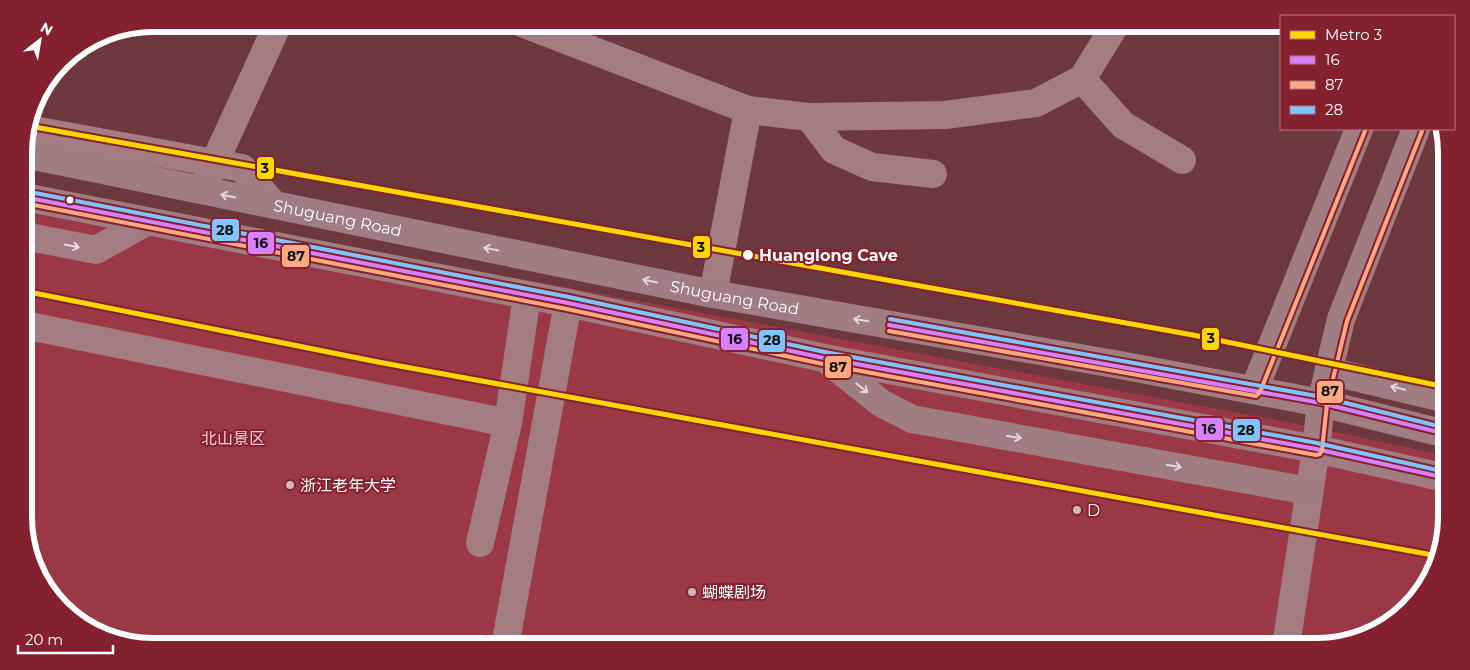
<svg xmlns="http://www.w3.org/2000/svg" width="1470" height="670" font-family="Montserrat,'Noto Sans SC',sans-serif">
<style>
.green{fill:#9b3846}
.lines{fill:none;stroke-linecap:round;stroke-linejoin:round}
.minor{stroke:#a37d82;stroke-width:28}
.major{stroke:#a07d81;stroke-width:28}
.bus-1-casing{stroke:#83212e;stroke-width:8}
.bus-2-casing{stroke:#83212e;stroke-width:8}
.bus-3-casing{stroke:#83212e;stroke-width:8}
.bus-1{stroke:#d880ff;stroke-width:4}
.bus-2{stroke:#ffa980;stroke-width:4}
.bus-3{stroke:#80c4ff;stroke-width:4}
.metro-1-casing{stroke:#83212e;stroke-width:9}
.metro-1{stroke:#ffd700;stroke-width:5}
.oneway{stroke:#e2d8d9}
.oneway2{stroke:#e8dee0}
.bus-dot{fill:#fff;stroke:#83212e;stroke-width:2}
.poi-dot{fill:#ccb9bb;stroke:#83212e;stroke-width:2}
.labels{text-anchor:middle;dominant-baseline:central;stroke-width:4;stroke-linejoin:round;paint-order:stroke}
.street-label{font-size:16px;fill:#fff;stroke:#83212e}
.stop-label{font-size:16px;font-weight:bold;fill:#fff;stroke:#83212e;text-anchor:start}
.park-label{font-size:16px;fill:#f6cdd3;stroke:#83212e}
.poi-label{font-size:16px;fill:#fff;stroke:#83212e;text-anchor:start}
.rim{fill:none;stroke:#fff;stroke-width:6}
.line-badge{stroke:#83212e;stroke-width:2}
.pale-badge-label{font-size:14px;text-anchor:middle;font-weight:bold;fill:#111}
</style>
<rect width="100%" height="100%" fill="#6d373e"/>
<path class="green" d="M24,184l394,76 895,167 133,29v61l-10,49 -47,58 -64,22h-1171l-50,-10 -54,-41 -25,-61z"/>
<g class="lines">
<path class="minor" d="M524,24l224,86 -35,184
M1082,79l41,46 59,35
M748,110l61,7 136,-2 91,-12 46,-24 34,-55
M809,117l25,33 38,17 61,7
M28,129l214,39 32,37
M207,179l71,-155
M24,236l72,14 50,-28
M24,325l484,98
M480,543l28,-120 19,-127
M505,646l63,-343
M1286,646l30,-197"/>
<g class="major">
<path id="s1" d="M24,154l689,140 407,71 201,38 125,31"/>
<path d="M24,197l544,106 256,55 492,91 130,29"/>
<path d="M827,360l54,43 31,16 397,72"/>
<path d="M1329,371l117,28"/>
<path d="M1254,390l105,-261"/>
<path d="M1316,449l5,-46 20,-84 75,-190"/>
</g>
<defs>
<path id="bus-1" d="M24,197l544,106 256,55 492,91 130,29
M889,325l432,78 125,31"/>
<path id="bus-2" d="M24,203l543,106 256,55 493,91 4,-1 2,-4 5,-46 20,-83 75,-190
M889,331l367,65 4,-4 105,-261"/>
<path id="bus-3" d="M25,191l544,106 256,55 492,91 129,29
M890,319l432,78 124,31"/>
</defs>
<use href="#bus-1" class="bus-1-casing"/>
<use href="#bus-2" class="bus-2-casing"/>
<use href="#bus-3" class="bus-3-casing"/>
<use href="#bus-1" class="bus-1"/>
<use href="#bus-2" class="bus-2"/>
<use href="#bus-3" class="bus-3"/>
<defs>
<path id="metro-1" d="M29,126l1164,209 253,52
M24,291l354,71 1060,194"/>
</defs>
<use href="#metro-1" class="metro-1-casing"/>
<use href="#metro-1" class="metro-1"/>
</g>
<defs><path id="oneway-shaft" d="M-6 0H5M1.5-3L5.5 0L1.5 3" fill="none" stroke-width="1.6" stroke-linecap="round" stroke-linejoin="round" transform="scale(1.25)"/></defs>
<g class="oneway">
<use href="#oneway-shaft" transform="translate(228 196) rotate(-168)"/>
<use href="#oneway-shaft" transform="translate(491 249) rotate(-169)"/>
<use href="#oneway-shaft" transform="translate(650 281) rotate(-169)"/>
<use href="#oneway-shaft" transform="translate(861 320) rotate(-170)"/>
<use href="#oneway-shaft" transform="translate(862 388) rotate(39)"/>
<use href="#oneway-shaft" transform="translate(1398 388) rotate(-167)"/>
<use href="#oneway-shaft" transform="translate(1014 437) rotate(10)"/>
<use href="#oneway-shaft" transform="translate(1174 466) rotate(10)"/>
</g>
<use class="oneway2" href="#oneway-shaft" transform="translate(72 246) rotate(12)"/>
<g class="bus-dot">
<circle cx="70" cy="200" r="4.5"/>
<circle cx="748" cy="255" r="6"/>
</g>
<g class="poi-dot">
<circle cx="290" cy="485" r="5"/>
<circle cx="1077" cy="510" r="5"/>
<circle cx="692" cy="592" r="5"/>
</g>
<g class="labels">
<g class="street-label">
<text stroke="none"><textPath href="#s1" startOffset="320">Shuguang Road</textPath></text>
<text stroke="none"><textPath href="#s1" startOffset="725">Shuguang Road</textPath></text>
</g>
<g class="stop-label">
<text x="759" y="255">Huanglong Cave</text>
</g>
<g class="park-label">
<text x="233" y="438">北山景区</text>
</g>
<g class="poi-label">
<text x="300" y="485">浙江老年大学</text>
<text x="1087" y="510">D</text>
<text x="702" y="592">蝴蝶剧场</text>
</g>
</g>
<path d="M0 0H1470V670H0ZM153 32H1317A121 121 0 0 1 1438 153V517A121 121 0 0 1 1317 638H153A121 121 0 0 1 32 517V153A121 121 0 0 1 153 32Z" fill="#83212e" fill-rule="evenodd"/>
<path class="rim" d="M153 32H1317A121 121 0 0 1 1438 153V517A121 121 0 0 1 1317 638H153A121 121 0 0 1 32 517V153A121 121 0 0 1 153 32Z"/>
<g class="line-badge">
<rect x="256" y="156" width="19" height="24" rx="5" fill="#ffd700"/>
<rect x="211" y="218" width="29" height="24" rx="5" fill="#80c4ff"/>
<rect x="247" y="231" width="28" height="24" rx="5" fill="#d880ff"/>
<rect x="692" y="235" width="19" height="24" rx="5" fill="#ffd700"/>
<rect x="281" y="244" width="29" height="24" rx="5" fill="#ffa980"/>
<rect x="1201" y="327" width="19" height="24" rx="5" fill="#ffd700"/>
<rect x="720" y="327" width="29" height="24" rx="5" fill="#d880ff"/>
<rect x="758" y="329" width="28" height="24" rx="5" fill="#80c4ff"/>
<rect x="824" y="355" width="28" height="24" rx="5" fill="#ffa980"/>
<rect x="1316" y="380" width="28" height="24" rx="5" fill="#ffa980"/>
<rect x="1195" y="417" width="29" height="24" rx="5" fill="#d880ff"/>
<rect x="1232" y="418" width="29" height="24" rx="5" fill="#80c4ff"/>
</g>
<g class="pale-badge-label">
<text x="265" y="173">3</text>
<text x="225" y="235">28</text>
<text x="261" y="248">16</text>
<text x="701" y="252">3</text>
<text x="296" y="261">87</text>
<text x="1211" y="343">3</text>
<text x="735" y="344">16</text>
<text x="772" y="345">28</text>
<text x="838" y="372">87</text>
<text x="1330" y="396">87</text>
<text x="1209" y="434">16</text>
<text x="1246" y="435">28</text>
</g>
<rect x="1280" y="15" width="175" height="115" fill="#83212e" stroke="#b57a82"/>
<rect x="1290" y="31" width="25" height="8" fill="#ffd700" stroke="#b57a82"/>
<text x="1325" y="40" font-size="15" fill="#ffffff">Metro 3</text>
<rect x="1290" y="56" width="25" height="8" fill="#d880ff" stroke="#b57a82"/>
<text x="1325" y="65" font-size="15" fill="#ffffff">16</text>
<rect x="1290" y="81" width="25" height="8" fill="#ffa980" stroke="#b57a82"/>
<text x="1325" y="90" font-size="15" fill="#ffffff">87</text>
<rect x="1290" y="106" width="25" height="8" fill="#80c4ff" stroke="#b57a82"/>
<text x="1325" y="115" font-size="15" fill="#ffffff">28</text>
<g transform="translate(40 40) rotate(31)" stroke="#83212e" stroke-width="4" paint-order="stroke">
<path d="M0-4L9 19L0 12L-9 19Z" fill="#ffffff"/>
<text y="-8" font-size="14" font-weight="bold" text-anchor="middle" fill="#ffffff">N</text>
</g>
<path d="M18 645v8h95v-8" fill="none" stroke="#ffffff" stroke-width="2.5"/>
<text x="25" y="645" font-size="15" fill="#ffffff" stroke="#83212e" stroke-width="4" paint-order="stroke">20 m</text>
</svg>
